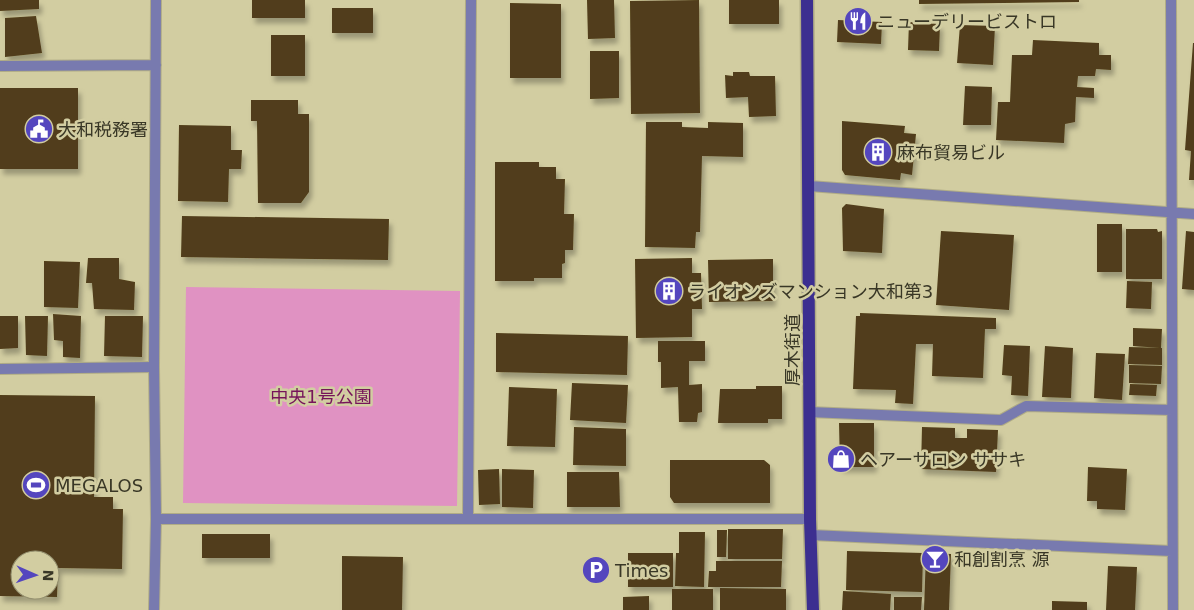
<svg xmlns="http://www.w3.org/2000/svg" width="1194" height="610" font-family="'DejaVu Sans','Noto Sans JP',sans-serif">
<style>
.green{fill:#e092c2}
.building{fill:#513e1a;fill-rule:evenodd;filter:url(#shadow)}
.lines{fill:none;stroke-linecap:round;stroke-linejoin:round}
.lane-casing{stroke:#b0ac86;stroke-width:12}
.street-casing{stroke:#b0ac86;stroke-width:12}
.primary-casing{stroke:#b0ac86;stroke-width:15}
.lane{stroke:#787aaf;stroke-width:10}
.street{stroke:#787aaf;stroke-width:10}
.primary{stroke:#3c2f90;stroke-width:12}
.labels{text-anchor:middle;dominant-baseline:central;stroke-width:5;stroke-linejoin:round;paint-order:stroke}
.poi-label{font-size:18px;fill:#393726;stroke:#d2cda1;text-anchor:start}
.street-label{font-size:18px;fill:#393726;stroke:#d2cda1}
.park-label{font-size:18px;fill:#76145a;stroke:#d2cda1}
</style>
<defs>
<filter id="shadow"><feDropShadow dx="3" dy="5.5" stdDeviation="2.5" flood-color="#0004"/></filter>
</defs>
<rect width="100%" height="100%" fill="#d2cda1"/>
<path class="green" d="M186,287l274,4 -3,215 -274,-3z"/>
<path class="building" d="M0,0h39v9l-39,2z
M252,0h53v18h-53z
M587,0h27l1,38 -27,1z
M699,0l1,113 -69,1 -1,-113z
M729,0h50v24h-50z
M919,0h160v2l-160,2z
M510,3l51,1v74h-51z
M332,8h41v25h-41z
M36,16l6,37 -37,4v-39z
M838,20l44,2 -1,22 -44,-2z
M909,22l31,2 -1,27 -31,-1z
M960,25l35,1 -2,39 -36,-2z
M271,35h34v41h-34z
M1033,40l66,3v12h12v15l-15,-1 -1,7h-17l-1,11 17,1v10l-18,-1 -1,25 -10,2 -1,19 -68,-3 2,-38h12l2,-47h20z
M1193,43h1v137h-5l2,-29 -6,-1z
M590,51h29v47l-29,1z
M733,72h16l1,4h25l1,40 -27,1 -1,-20 -22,1 -1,-23 8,1z
M965,86l27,1 -1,38h-28z
M0,88h78v81h-78z
M251,100h47v14h11v78l-8,11h-43l-1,-82h-6z
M842,121l63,5 -1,7 12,1 -4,41 -11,-2 -1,7 -55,-5 -3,-5z
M646,122h36v5l26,1v-6l35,1v34l-41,-1 -2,76h-4l-1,16 -50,-1z
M179,125l52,1v24h11l-1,19h-12l-1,33 -50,-1z
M495,162h44v5h17v12h9l-1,35h10l-1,36h-8v13l-3,1v14h-28v3h-39z
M846,204l38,5 -2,44 -39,-2 -1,-43z
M182,216l207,3 -1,41 -207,-3z
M1097,224h25v48h-25z
M1126,229h31l1,3 4,-1v48h-36z
M941,231l73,4 -5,75 -73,-5z
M1186,231l8,1v58l-12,-1z
M88,258h31v21l16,3 -1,28 -40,-1 -2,-26h-6z
M692,258v15h9l1,36h-10v28l-56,1 -1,-79z
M773,259v42l-64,1 -1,-42z
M44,261l36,1 -2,46 -34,-1z
M1127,281l25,1 -1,27 -25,-1z
M860,313l136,5v11h-11l-2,49 -51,-2 1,-32h-17l-3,60 -18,-1 1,-13 -43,-1 3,-73h4z
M53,314l28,2 -1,42 -17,-1v-16l-9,-1z
M0,316h18v32l-18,1z
M25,316h23l-1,40 -21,-1z
M105,316h38l-1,41 -38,-1z
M1133,328l29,1 -1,19 -28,-2z
M496,333l132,3 -1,39 -131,-3z
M658,341h47v20h-16v24l13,-1v28l-4,1 -1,9h-18l-1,-35 -17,1v-26h-3z
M1004,345l26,1 -2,50 -17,-1 1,-19 -10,-1z
M1045,346l28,2 -2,50 -29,-1z
M1129,347l33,1v17l-34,-1z
M1096,353l29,1 -3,46 -28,-2z
M1129,365l33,1 -1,18 -32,-1z
M572,383l56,2 -2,38 -56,-3z
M1130,384l27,1 -1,11 -27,-1z
M756,386h26v33h-14v4h-50l2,-34h36z
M509,387l48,2 -2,58 -48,-1z
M0,395l95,1 -1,101h19v12h10l-1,60 -64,-1 -1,29 -57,-1zM20,560h30v30h-30z
M839,423h35v44h-34z
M574,427l52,2v37l-53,-1z
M922,427l33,1v10h12v-9l31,1 -2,42 -75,-3z
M670,460h94l6,5v38h-96l-4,-6z
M1088,467l39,2 -2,41 -28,-1v-8h-10z
M499,469l1,35 -21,1 -1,-35z
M502,469l32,1 -1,38 -31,-1z
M567,472h52l1,35h-53z
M728,529h55l-1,30h-54z
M717,530h10l-1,27h-9z
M679,532h26l-1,55 -29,-1 1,-33h3z
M202,534h68v24h-68z
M847,551l76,2 -1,39 -76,-2z
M628,553h45v34h-45z
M926,553l25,1 -2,56h-25z
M342,556l61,1 -1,53h-60z
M716,561h66l-1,26h-73l1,-16h7z
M1108,566l29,1 -2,43h-29z
M720,588l66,1v21h-66z
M672,589h41v21h-41z
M843,591l48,3 -1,16h-48z
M649,596v14h-26v-13z
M894,597h28l-1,13h-27z
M1052,601l35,1v8h-35z"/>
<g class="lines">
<defs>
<path id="lane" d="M0,369l154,-2"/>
<path id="street" d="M1171,0l2,610
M0,66l156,-1
M809,186l385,28
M809,412l192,8 25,-14 146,4
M156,519h654
M468,519l3,-519
M811,535l361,16
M154,610l2,-91 -2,-152 2,-367"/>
<path id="primary" d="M807,0l3,519 3,91"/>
</defs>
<use href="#lane" class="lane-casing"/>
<use href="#street" class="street-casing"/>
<use href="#primary" class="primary-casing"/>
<use href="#lane" class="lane"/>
<use href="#street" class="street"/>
<use href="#primary" class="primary"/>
</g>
<defs>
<symbol id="restaurant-disc" viewBox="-11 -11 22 22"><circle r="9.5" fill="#5446be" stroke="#d2cda1"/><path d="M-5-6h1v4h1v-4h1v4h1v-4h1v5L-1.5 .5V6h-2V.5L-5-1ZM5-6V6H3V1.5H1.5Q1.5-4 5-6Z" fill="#fff"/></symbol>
<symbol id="civic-disc" viewBox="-11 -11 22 22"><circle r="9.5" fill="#5446be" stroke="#d2cda1"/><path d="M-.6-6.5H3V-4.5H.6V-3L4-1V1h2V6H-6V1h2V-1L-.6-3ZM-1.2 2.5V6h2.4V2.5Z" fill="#fff"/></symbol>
<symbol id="building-disc" viewBox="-11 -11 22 22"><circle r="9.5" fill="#5446be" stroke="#d2cda1"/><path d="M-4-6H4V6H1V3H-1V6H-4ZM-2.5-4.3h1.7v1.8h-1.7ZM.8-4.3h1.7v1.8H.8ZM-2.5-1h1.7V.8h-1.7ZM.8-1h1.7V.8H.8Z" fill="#fff"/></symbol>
<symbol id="shop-disc" viewBox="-11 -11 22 22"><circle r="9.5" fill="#5446be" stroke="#d2cda1"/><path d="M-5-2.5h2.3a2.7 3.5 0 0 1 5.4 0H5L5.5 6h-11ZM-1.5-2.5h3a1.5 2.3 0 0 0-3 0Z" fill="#fff"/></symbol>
<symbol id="stadium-disc" viewBox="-11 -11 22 22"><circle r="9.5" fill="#5446be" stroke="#d2cda1"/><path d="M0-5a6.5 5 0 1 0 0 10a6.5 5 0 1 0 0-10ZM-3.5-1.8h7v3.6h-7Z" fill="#fff"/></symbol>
<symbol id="bar-disc" viewBox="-11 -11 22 22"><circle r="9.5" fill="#5446be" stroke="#d2cda1"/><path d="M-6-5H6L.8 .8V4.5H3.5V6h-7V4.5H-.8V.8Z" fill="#fff"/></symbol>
<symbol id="parking-disc" viewBox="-11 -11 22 22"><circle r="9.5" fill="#5446be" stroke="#d2cda1"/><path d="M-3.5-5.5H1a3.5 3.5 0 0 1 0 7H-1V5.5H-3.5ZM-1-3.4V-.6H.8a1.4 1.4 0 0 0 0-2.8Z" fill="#fff"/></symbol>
</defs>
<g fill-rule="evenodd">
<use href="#restaurant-disc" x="842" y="5" width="32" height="32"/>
<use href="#civic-disc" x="23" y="113" width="32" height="32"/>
<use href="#building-disc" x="862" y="136" width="32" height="32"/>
<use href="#building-disc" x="653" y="275" width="32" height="32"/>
<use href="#shop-disc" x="825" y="443" width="32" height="32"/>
<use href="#stadium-disc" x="20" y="469" width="32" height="32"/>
<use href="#bar-disc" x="919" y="543" width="32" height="32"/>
<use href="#parking-disc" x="580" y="554" width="32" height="32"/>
</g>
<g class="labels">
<g class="poi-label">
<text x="877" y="21">ニューデリービストロ</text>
<text x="58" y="129">大和税務署</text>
<text x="897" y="152">麻布貿易ビル</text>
<text x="688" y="291">ライオンズマンション大和第3</text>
<text x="860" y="459">ヘアーサロン ササキ</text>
<text x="55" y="485">MEGALOS</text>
<text x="954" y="559">和創割烹 源</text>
<text x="615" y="570">Times</text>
</g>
<g class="street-label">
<text transform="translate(792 350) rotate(-90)">厚木街道</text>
</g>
<g class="park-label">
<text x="321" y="396">中央1号公園</text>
</g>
</g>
<g transform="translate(35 575) rotate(92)"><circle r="24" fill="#d2cda1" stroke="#959170"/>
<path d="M0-4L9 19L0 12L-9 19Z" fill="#5446be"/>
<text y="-8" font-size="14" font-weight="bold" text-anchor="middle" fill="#393726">N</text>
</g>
</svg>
